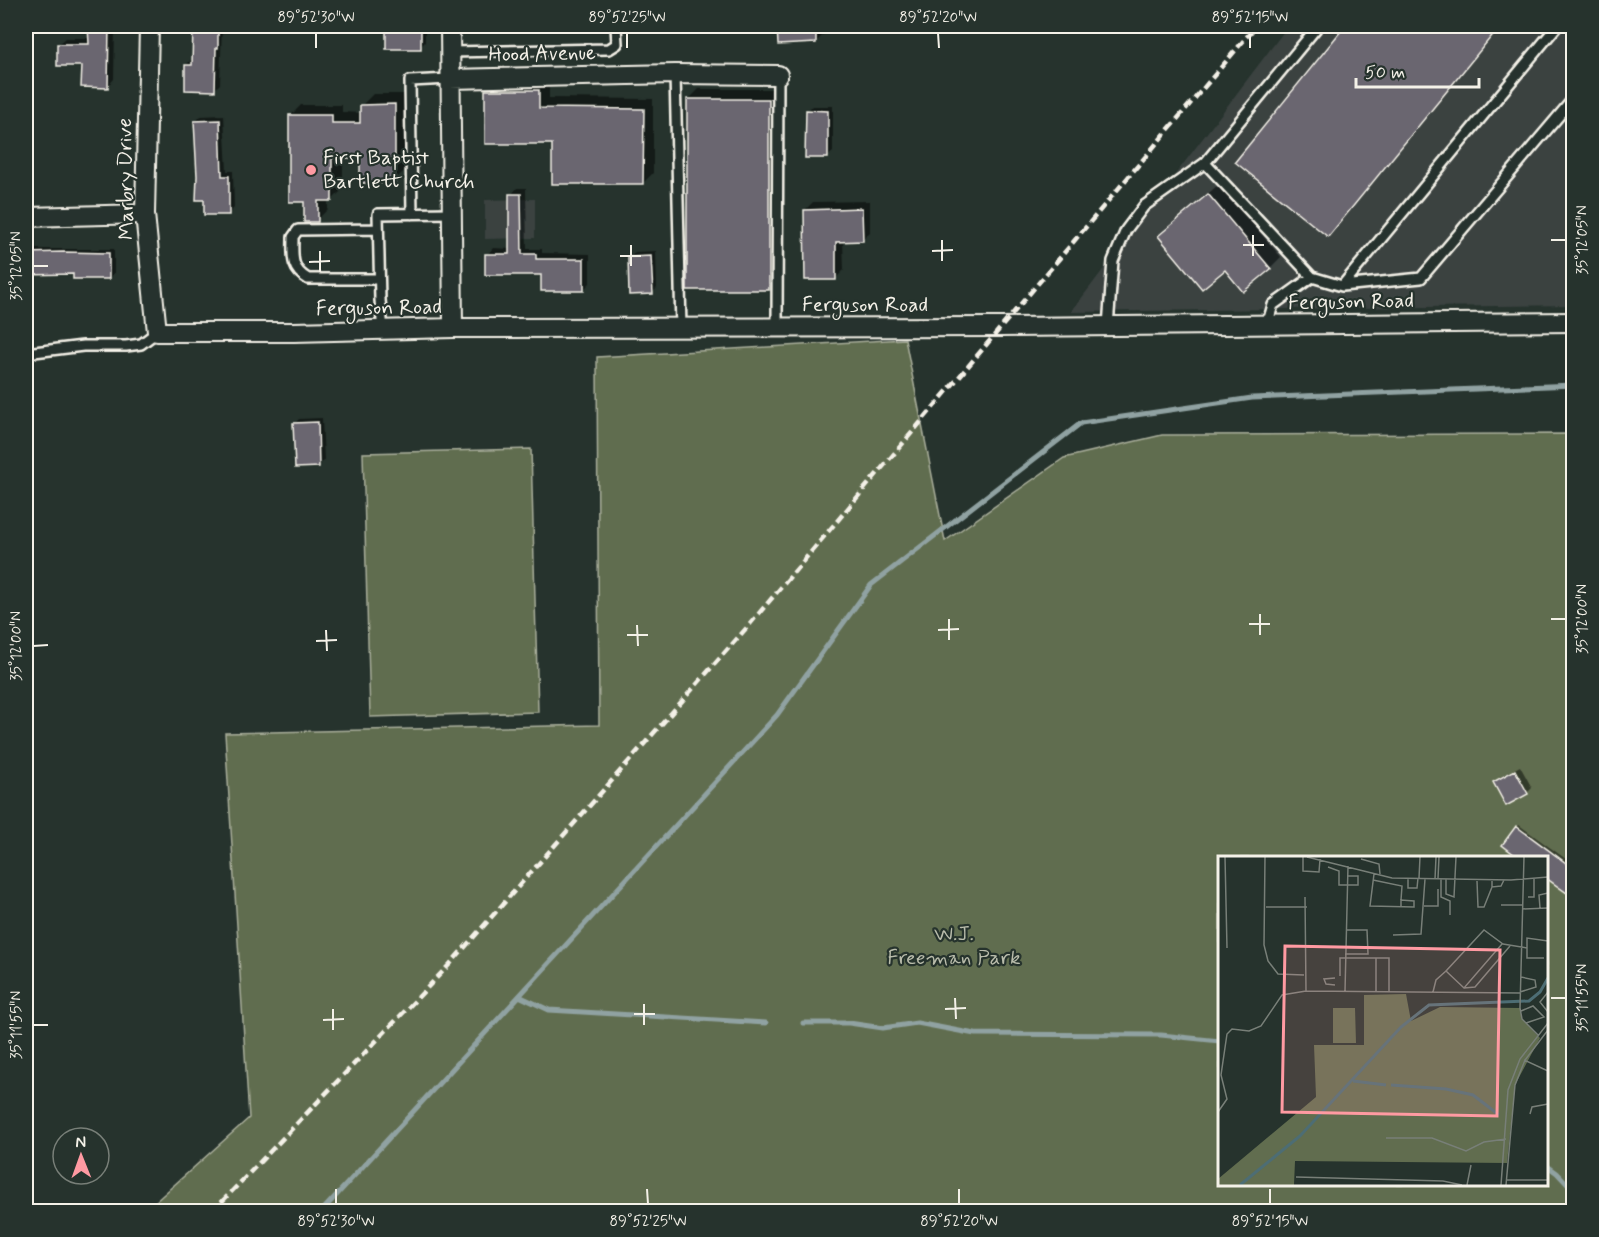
<svg xmlns="http://www.w3.org/2000/svg" width="1599" height="1237" font-family="Mynerve,sans-serif">
<style>
.built{fill:#3b4241}
.green{fill:#616d4f;stroke:#aaaf9c;stroke-width:1.5;fill-rule:evenodd}
.shadow{fill:#0007}
.lines{fill:none;stroke-linecap:round;stroke-linejoin:round}
.stream{stroke:#90a2a2;stroke-width:5}
.building{fill:#6b6670;stroke:#f4f1e8;stroke-width:1.5}
.service-casing{stroke:#f4f1e8;stroke-width:14}
.minor-casing{stroke:#f4f1e8;stroke-width:22}
.service{stroke:#26332d;stroke-width:9}
.minor{stroke:#26332d;stroke-width:18}
.rail{stroke:#f4f1e8;stroke-width:4.5;stroke-dasharray:9 4.5;stroke-linecap:butt}
.ticks{fill:none;stroke:#f4f1e8;stroke-width:2}
.poi-dot{fill:#ff9aa2;stroke:#26332d;stroke-width:2}
.labels{text-anchor:middle;dominant-baseline:central;stroke-width:4.5;stroke-linejoin:round;paint-order:stroke}
.street-label{font-size:21px;fill:#f4f1e8;stroke:#26332d}
.poi-label{font-size:21px;fill:#f4f1e8;stroke:#26332d;text-anchor:start}
.park-label{font-size:21px;fill:#b9bcab;stroke:#26332d}
.inset-river{fill:none;stroke:#4d6d74;stroke-width:3}
.inset-road{fill:none;stroke:#787f78;stroke-width:1.5}
.view{fill:#ff9aa2;fill-opacity:0.15;stroke:#ff9aa2;stroke-width:3}
.inset-edge{fill:none;stroke:#f4f1e8;stroke-width:3}
.neatline{fill:none;stroke:#f4f1e8;stroke-width:2}
.ticks-label{font-size:15px;text-anchor:middle;fill:#f4f1e8}
</style>
<rect width="100%" height="100%" fill="#26332d"/>
<filter id="ink" filterUnits="userSpaceOnUse"><feTurbulence type="fractalNoise" baseFrequency=".0167" numOctaves="2"/><feDisplacementMap in="SourceGraphic" scale="12" xChannelSelector="R" yChannelSelector="G"/><feConvolveMatrix kernelMatrix="1 2 1 2 8 2 1 2 1" color-interpolation-filters="sRGB"/></filter>
<g filter="url(#ink)">
<path class="built" d="M1288,26h285v279l-502,7z
M535,199v39l-50,1v-39z"/>
<path class="green" d="M905,339l40,202 119,-83 98,-23 411,-1v777l-1429,1 105,-94 -24,-385 374,-8 -2,-368zM1220,858h326v326h-326z
M531,449l7,263 -168,5 -7,-264z"/>
<path class="shadow" d="M90,26h27l-2,2 -1,51 -6,7 -49,-42 7,-6h24z
M195,26h27l-2,58 -5,5 -29,-24 5,-5h3z
M388,26h37v16l-5,5h-33z
M779,26h44l1,8 -8,8 -37,1z
M861,26h152l-3,2 -148,4z
M1347,26h153l-162,198 -101,-63z
M496,81h53v17l104,1v74l-10,10 -89,-40 -68,-52z
M699,89h81l-1,188 -11,11 -80,-188z
M373,94h32v76l-11,11 -33,-25h-18v33l-11,11h-4v9l-11,11 -11,-20 -16,-84 11,-11h41v7l20,1v-8z
M812,106h21v46l-6,5 -20,-46z
M224,115l3,56h6l1,37 -5,5 -24,-14 -7,-23 -2,-55 5,-5z
M1219,184l62,73 -11,11h-45l-65,-32z
M517,188h9l1,61h15v4l48,1v29l-6,6 -41,-16 -56,-18 6,-7 18,1v-54z
M870,201v31l-8,8h-19l1,30 -8,8 -31,-68 8,-8z
M26,249h88v24l-5,5 -34,-5 -49,1z
M656,251l1,37 -5,5 -22,-36 5,-5z
M322,418l2,42 -5,5 -25,-41 5,-5z
M1520,766l12,22 -5,5 -32,-11 5,-5z
M1519,825l55,40v31l-28,-38 -42,-14z"/>
<g class="lines">
<path class="stream" d="M519,996l30,14 217,13
M803,1023h46l34,5 34,-5 58,11 186,1 59,6
M1546,1165l11,8 17,18
M321,1212l456,-497 94,-130 210,-162 171,-25 322,-13"/>
</g>
<path class="building" d="M88,26h21l-1,62 -27,-1 1,-21h-25v-22h32z
M193,26h25v22h-2l-1,43 -30,-1v-25h7z
M386,26h35v23h-35z
M777,26h39v17l-38,2z
M1345,26h155l-172,211 -93,-75z
M485,90h54v18l105,1 -1,75h-91v-40h-67z
M687,99h82v191h-82z
M395,104v79h-35v-25h-28v43h-14v21h-14v-20h-15v-87h43v8h28v-18z
M806,110l22,1v47h-23z
M220,120l2,56h7v39h-25v-15h-8l1,-24 -3,-55z
M509,194h12l1,60h14v5h48v32h-43v-16h-56v-21h24z
M1208,194l63,75 -28,23 -18,-22 -23,19 -44,-53z
M862,208l1,33 -27,1v38h-31l-1,-70z
M63,252l46,1v26h-36v-5l-47,1v-22z
M651,256l2,38 -24,1 -1,-38z
M318,422l1,45 -24,1 -2,-45z
M1515,770l13,24 -22,12 -13,-24z
M1516,826l58,43v29l-28,-20v-20h-27l-17,-13z"/>
<g class="lines">
<defs>
<path id="service" d="M1318,26l-113,137 107,114 30,9 215,-260
M450,52l159,-3 8,-5 -1,-18
M675,74l6,254
M412,214l-2,-133 40,-2
M378,229l-80,1 -5,7c0,18 -3,32 15,42h71
M1342,286l79,-8 153,-180
M1267,325l6,-20 39,-28
M1108,326l5,-65 13,-31 18,-24 61,-43
M777,328l1,-253
M383,330l-3,-30 -2,-86 74,-1
M26,353l57,-7h43l15,-2 16,-12"/>
<path id="minor" d="M149,26l-4,188 12,118h137l159,-4 547,-1 574,-5
M450,26l3,302
M450,79l225,-5 103,1
M26,217l119,-3"/>
</defs>
<use href="#service" class="service-casing"/>
<use href="#minor" class="minor-casing"/>
<use href="#service" class="service"/>
<use href="#minor" class="minor"/>
<path class="rail" d="M212,1212l238,-248 300,-340 506,-598"/>
</g>
</g>
<path class="ticks" d="M316,33v15M627,33v15M938,33l1,15M1250,33v15M1253,235v21M942,240v21M1551,240h15M631,245v21M1243,245h21M320,251v21M932,251l21,-1M620,256h21M309,262l21,-1M33,266h15M1260,614v21M949,619v21M1551,619h15M1249,624h21M637,625l1,21M326,630l1,21M938,630l21,-1M627,635h21M316,641l21,-1M33,646l15,-1M955,998l1,21M1551,998h15M644,1004v21M333,1009v21M945,1009l21,-1M634,1014h21M323,1020l21,-1M33,1025h15M336,1189v15M647,1189l1,15M959,1189v15M1270,1189v15"/>
<circle class="poi-dot" cx="311" cy="170" r="6"/>
<g class="labels">
<g class="street-label">
<text transform="translate(542 54) rotate(-1)">Hood Avenue</text>
<text transform="translate(126 179) rotate(-91)">Marbry Drive</text>
<text transform="translate(1351 302) rotate(-1)">Ferguson Road</text>
<text x="865" y="305">Ferguson Road</text>
<text transform="translate(379 308) rotate(-1)">Ferguson Road</text>
</g>
<g class="poi-label">
<text x="323" y="158">First Baptist<tspan x="323" dy="24">Bartlett Church</tspan></text>
</g>
<g class="park-label">
<text x="954" y="934">W.J.<tspan x="954" dy="24">Freeman Park</tspan></text>
</g>
</g>
<g transform="translate(1218 856)">
<rect width="330" height="330" fill="#26332d"/>
<path d="M188,138l5,27 29,-14 80,1 2,11 18,19 -25,47 -8,78 -212,-2 -1,24h-76v-6l98,-82 -2,-52h50v-50zM115,152h22l1,35h-23z" fill="#616d4f"/>
<path class="inset-river" d="M135,225l33,4M173,229l55,4 27,6 26,20M22,329l60,-49 101,-109 28,-22 100,-4 11,-9 8,-14"/>
<path class="inset-road" d="M7,1l2,91M47,1l-1,88 4,16 10,13 26,1M85,1v14l16,1 1,-13M89,1l85,21 119,2 37,-3M306,1l-4,151 2,11 16,16M143,3l18,5 1,10M110,11l11,4v14h19v-9h-11M156,18l-4,32 44,1v-6l-13,-1v7M201,22l1,-21M220,22l1,-21M190,23v9h9l1,-10M217,23l1,-22M223,23v18l9,4v14M228,23v15l8,3 2,-40M155,24l29,6 -1,14M259,25l1,26h6l8,-20M274,25v6l9,-1 3,-6M87,41l1,94M310,41h6v-18M283,49h21M206,50h14v-17M48,51h41M322,52l-1,-13 9,-2M304,53l26,-1M175,79l28,-1 4,-55M284,88l-38,44 -18,-17 38,-41 19,14 24,4M127,98h23l-1,-24h-21M158,102v34M326,102h-17v-20l21,3M122,120v-18h49v34M117,122l-11,1 2,5 9,1M246,132l11,-1 35,-41M127,135l3,-125M215,136l3,-12 10,-9M302,136l16,-5 -1,-7 -14,-3M330,136l-8,10 8,10M303,155l12,-5 11,11 -18,6M306,204l24,11M0,256l9,-13 -6,-24 6,-41 5,-5 17,2 12,-5 21,-31 24,-4 214,2M312,258l2,-7 16,-3M168,282h46l34,13 18,-9 22,-3M78,321l147,4 19,4M289,324h40M249,329l4,-20M283,329l7,-95 12,-31 28,-36M288,329l9,-100 10,-25 23,-30"/>
<path class="view" d="M67,90l215,4 -3,166 -215,-4z"/>
<rect width="330" height="330" class="inset-edge"/>
</g>
<rect width="1599" height="1237" fill="none" stroke="#26332d" stroke-width="66"/>
<g transform="translate(81 1156) rotate(359)"><circle r="28" fill="#26332d" stroke="#787f78" stroke-width="1.5"/>
<path d="M0-4.5L10 22L0 15L-10 22Z" fill="#ff9aa2"/>
<text y="-9" font-size="16" font-weight="bold" text-anchor="middle" fill="#f4f1e8">N</text>
</g>
<path d="M1356 78v9h123v-9" fill="none" stroke="#f4f1e8" stroke-width="3"/>
<text x="1365" y="78" font-size="18" fill="#f4f1e8" stroke="#26332d" stroke-width="4.5" paint-order="stroke">50 m</text>
<rect x="33" y="33" width="1533" height="1171" class="neatline"/>
<g class="ticks-label">
<text x="316" y="22">89°52'30"W</text>
<text x="627" y="22">89°52'25"W</text>
<text x="938" y="22">89°52'20"W</text>
<text x="1250" y="22">89°52'15"W</text>
<text transform="translate(1582 240) rotate(-90)" y="5">35°12'05"N</text>
<text transform="translate(16 266) rotate(-90)" y="5">35°12'05"N</text>
<text transform="translate(1582 619) rotate(-90)" y="5">35°12'00"N</text>
<text transform="translate(16 646) rotate(-90)" y="5">35°12'00"N</text>
<text transform="translate(1582 998) rotate(-90)" y="5">35°11'55"N</text>
<text transform="translate(16 1025) rotate(-90)" y="5">35°11'55"N</text>
<text x="336" y="1226">89°52'30"W</text>
<text x="648" y="1226">89°52'25"W</text>
<text x="959" y="1226">89°52'20"W</text>
<text x="1270" y="1226">89°52'15"W</text>
</g>
</svg>
